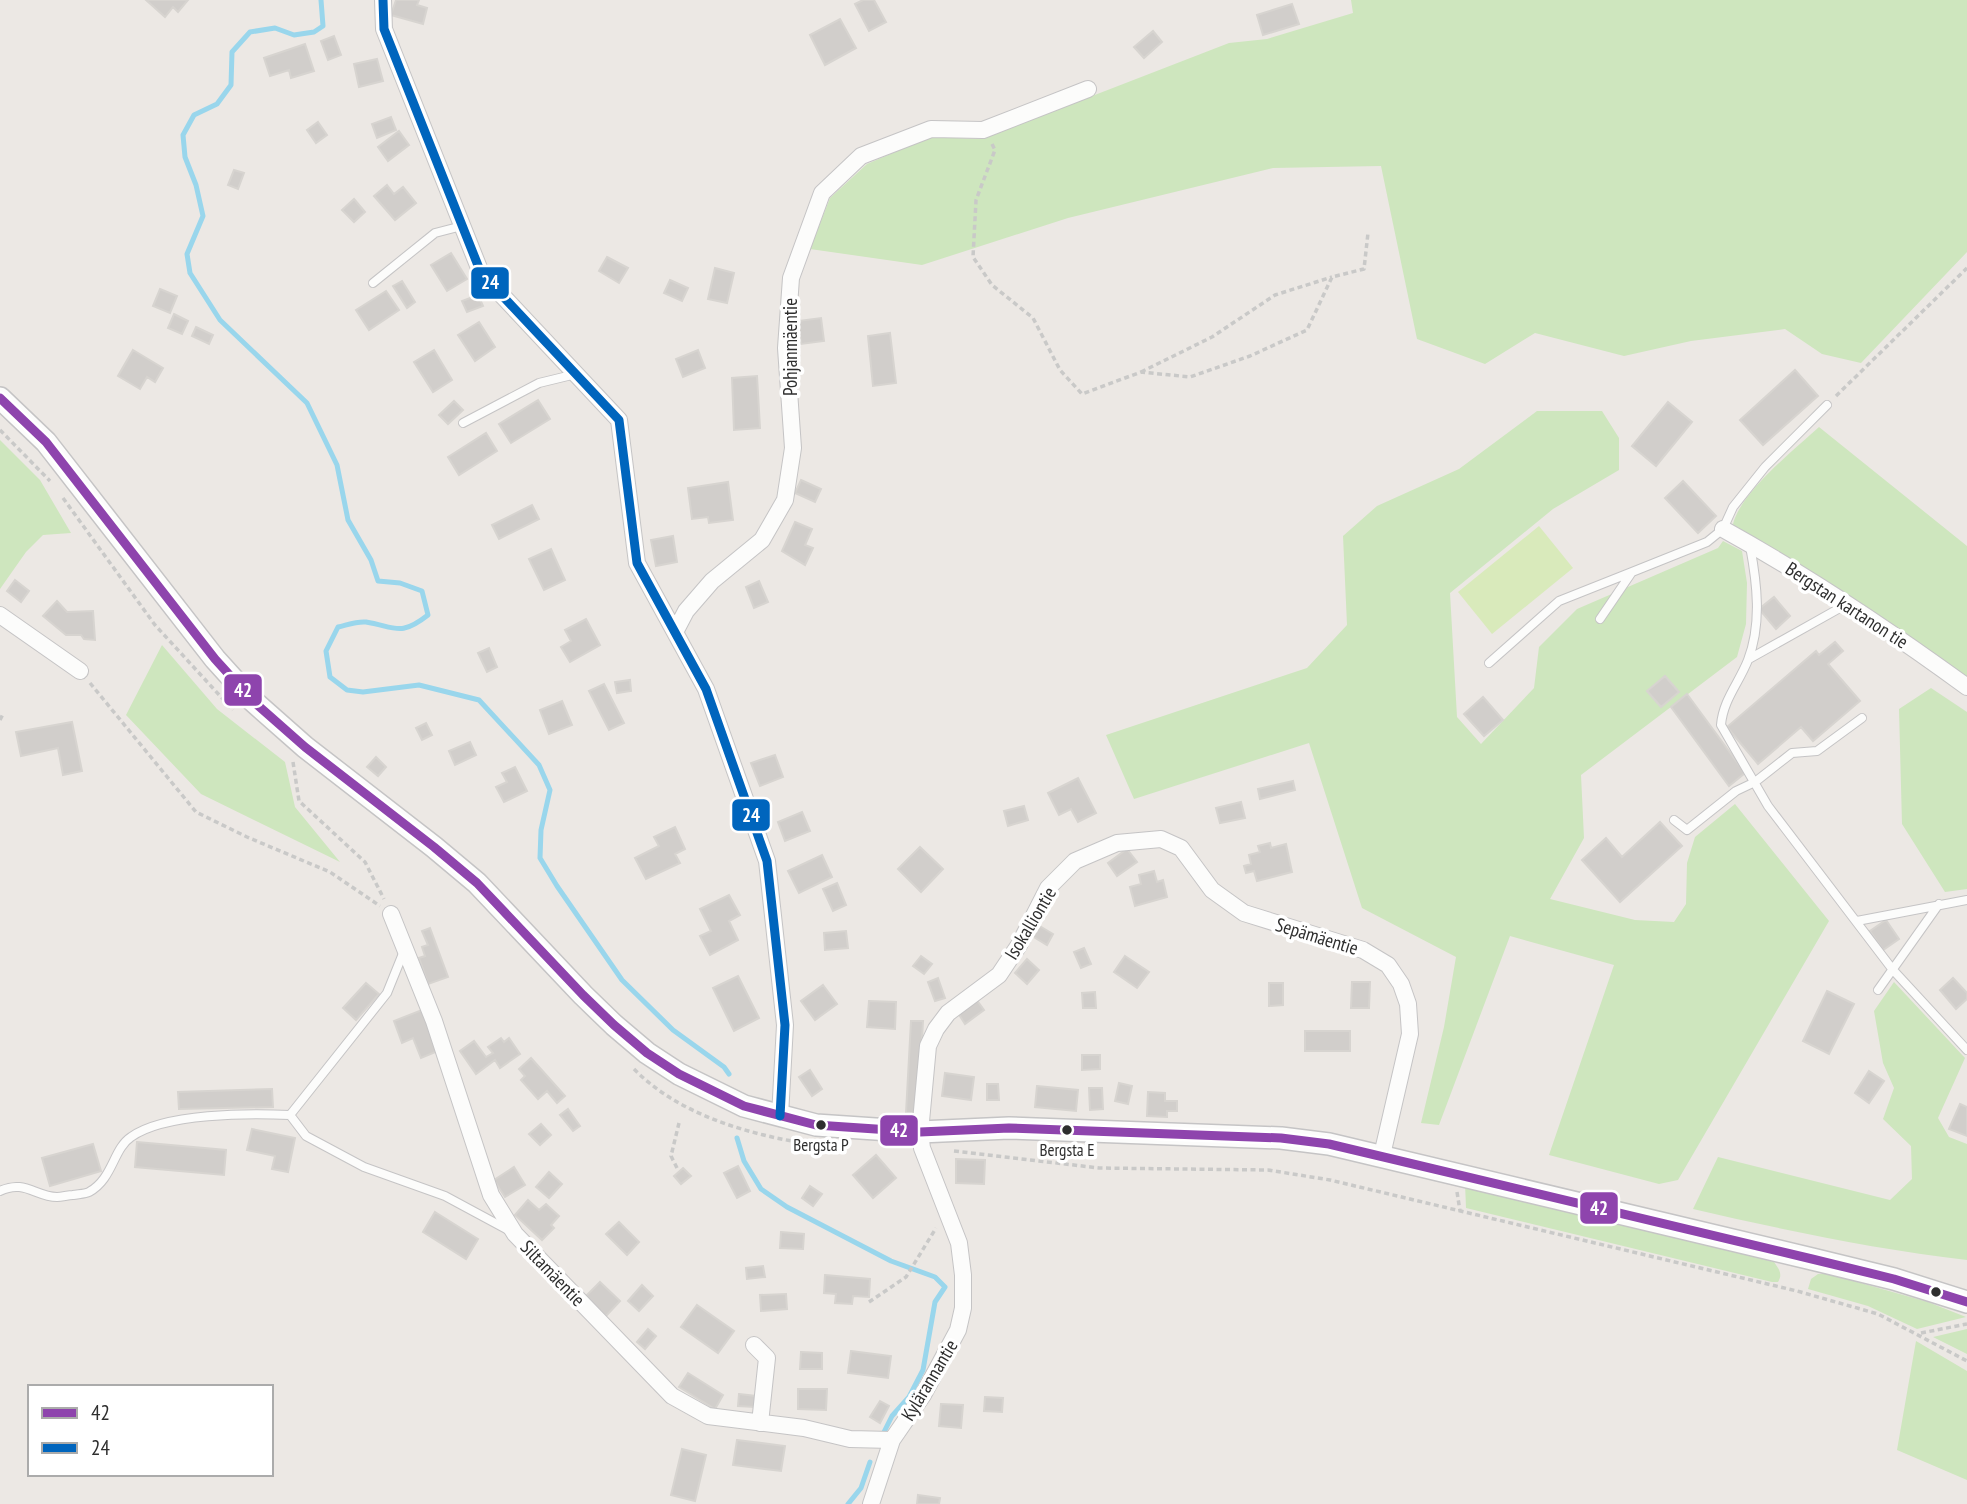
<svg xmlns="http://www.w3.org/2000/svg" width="1967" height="1504" font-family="'PT Sans Narrow',sans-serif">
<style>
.green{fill:#cee6be}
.pitch{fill:#d9eabb}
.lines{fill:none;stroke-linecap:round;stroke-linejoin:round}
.stream{stroke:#99d6ec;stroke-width:5}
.building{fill:#d1cecb;stroke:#d7d4d0;stroke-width:2}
.lane-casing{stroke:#c5c4c5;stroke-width:10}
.street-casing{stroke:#c5c4c5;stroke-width:18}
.secondary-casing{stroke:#c5c4c5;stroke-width:24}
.path{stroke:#c9c9c8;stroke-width:3.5;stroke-dasharray:5 3.5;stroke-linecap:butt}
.lane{stroke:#fcfcfb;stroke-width:8}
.street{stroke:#fcfcfb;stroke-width:16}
.secondary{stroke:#fcfcfb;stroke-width:21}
.bus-1-casing{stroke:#fff;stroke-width:14}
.bus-2-casing{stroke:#fff;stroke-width:14}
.bus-1{stroke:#8e44ad;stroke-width:9}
.bus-2{stroke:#0065bd;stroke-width:9}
.bus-dot{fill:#2e2e2e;stroke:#fff;stroke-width:2.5}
.labels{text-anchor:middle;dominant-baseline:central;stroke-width:7;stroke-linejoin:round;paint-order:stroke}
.bus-label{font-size:17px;fill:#2e2e2e;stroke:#fff}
.street-label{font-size:19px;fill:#2e2e2e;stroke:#fff}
.line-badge{stroke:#fff;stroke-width:2.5}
.badge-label{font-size:19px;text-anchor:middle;font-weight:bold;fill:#fff}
</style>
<rect width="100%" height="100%" fill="#ece8e4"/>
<path class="green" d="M1351,0h616v252l-106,111 -39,-9 -37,-25 -94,12 -67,15 -89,-23 -50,31 -68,-25 -36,-173 -108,2 -205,50 -146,47 -112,-16 20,-51 37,-34 63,-27 51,2 248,-96 38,-4 86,-26z
M1537,411h65l17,27v32l-66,39 -103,84 7,124 24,27 53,-56 5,-41 38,-38 141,-61 5,-7 19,10 5,32 -1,41 -9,33 -156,118 3,63 -34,61 85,21 39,2 12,-18 1,-41 8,-26 40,-33 94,117 -151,259 -19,4 -110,-29 65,-190 -104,-29 -71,189 -18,-2 23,-96 12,-70 -94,-49 -53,-165 -175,56 -28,-64 201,-67 40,-43 -4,-89 34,-30 82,-37z
M1819,427l148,119v133l-231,-147 -3,-8c8,-32 61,-74 86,-97z
M0,440l40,40 31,53 -28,2 -17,17 -26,37z
M162,645l55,64 68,53 10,45 45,55 -139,-68 -75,-79z
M1931,688l36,24v177l-22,3 -43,-68 -3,-115z
M1894,982l71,76 -27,60 11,19 18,7v116c-93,-11 -183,-30 -274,-51l25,-52 172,43 22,-21 -1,-33 -28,-27 11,-31 -11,-25 -9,-52z
M1465,1183l309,79c5,7 9,12 4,20h-6l-306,-74z
M1818,1274h11l99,28 38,15 -49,12 -49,-23 -60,-17 3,-10z
M1967,1329v25l-34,-17z
M1916,1341l51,30v109l-70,-30z"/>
<path class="pitch" d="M1539,526l34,42 -81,66 -34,-42z"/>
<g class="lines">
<path class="stream" d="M321,0l2,26 -9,6 -20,3 -19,-7 -25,4 -18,20 -1,33 -14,19 -23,11 -11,20 2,22 11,28 7,31 -16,38 3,19 30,47 87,83 30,62 11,55 23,40 7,21 22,2 22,8 6,24c-28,22 -32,12 -62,7 -9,-1 -19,3 -28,5l-12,24 4,26 17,13 16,2 56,-7 60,15 60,65 11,25 -9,40 -1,28 17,28 65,94 51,50 51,37 5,7
M737,1138l7,23 17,28 26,18 104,54 44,16 10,10 -10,15 -12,68 -14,27 -17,19 -11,22
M848,1504l13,-16 9,-26"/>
</g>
<path class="building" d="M146,0h42l-10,12 -5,-5 -8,10z
M396,0h23l-2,5 10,3 -4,16 -32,-9z
M863,0h11l12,22 -17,9 -14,-27z
M1292,4l7,20 -36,11 -6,-20z
M840,19l16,29 -31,17 -15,-30z
M1153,31l9,11 -18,16 -10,-11z
M334,36l7,19 -13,5 -7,-19z
M305,44l9,27 -23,7 -2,-8 -19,6 -6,-18z
M377,59l6,22 -24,6 -5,-23z
M391,117l5,13 -19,8 -5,-14z
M318,122l9,13 -11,8 -9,-13z
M399,131l10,14 -21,16 -10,-14z
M234,170l10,3 -6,16 -10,-4z
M387,185l7,9 9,-7 13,16 -21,17 -21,-24z
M354,199l11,13 -11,10 -12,-12z
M451,253l16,26 -20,12 -16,-26z
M607,257l21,11 -9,15 -20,-12z
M715,268l19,5 -7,30 -19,-4z
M670,280l18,8 -6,13 -18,-8z
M402,281l13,21 -8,6 -14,-22z
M160,289l17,7 -7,17 -17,-7z
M386,291l13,19 -30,20 -13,-20z
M478,295l5,11 -16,6 -5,-11z
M174,314l14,7 -6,13 -14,-6z
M821,318l3,23 -23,3 -3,-23z
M479,322l16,25 -20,14 -17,-26z
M196,327l17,8 -4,9 -17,-8z
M890,333l6,50 -23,3 -5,-50z
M133,350l30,18 -8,14 -8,-5 -7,12 -22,-13z
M434,350l18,30 -19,12 -19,-30z
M698,350l7,18 -22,9 -7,-18z
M1795,370l23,26 -55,49 -23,-25z
M757,376l3,52 -26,2 -2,-52z
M538,400l12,19 -39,24 -12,-19z
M454,401l9,9 -15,14 -9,-9z
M1668,402l24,20 -36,44 -24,-20z
M486,433l11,18 -38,24 -11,-18z
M801,480l20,9 -6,13 -20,-9z
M1683,481l33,35 -18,17 -33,-35z
M728,482l5,38 -24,3 -1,-6 -16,2 -4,-31z
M532,505l7,14 -40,20 -7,-14z
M795,522l17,7 -7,16 8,3 -8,17 -23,-14z
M673,536l4,26 -21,4 -5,-26z
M551,549l14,31 -21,10 -15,-31z
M15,580l14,11 -8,11 -14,-11z
M759,581l9,21 -14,6 -8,-21z
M1774,597l16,19 -14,13 -17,-20z
M57,601l10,11 26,-1 2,29 -11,-1 -3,-4h-15l-23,-19z
M586,619l14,26 -30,17 -9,-15 10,-6 -6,-11z
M1835,642l8,9 -15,13 32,37 -47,40 -12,-14 -43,37 -31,-37 89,-76 3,4z
M489,648l8,19 -10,5 -9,-19z
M1665,676l14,16 -18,15 -14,-16z
M630,680l1,11 -14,2 -2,-11z
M604,684l20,39 -15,7 -20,-39z
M1687,694l58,79 -16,13 -58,-79z
M1483,697l20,23 -19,16 -20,-22z
M562,701l10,24 -23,9 -9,-24z
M72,722l10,49 -19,4 -5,-27 -37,8 -5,-24z
M426,723l6,12 -10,5 -6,-12z
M470,742l6,13 -21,10 -6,-14z
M775,755l8,22 -23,9 -9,-23z
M376,757l10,10 -8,9 -11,-9z
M515,767l12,24 -23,11 -8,-15 11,-5 -5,-9z
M1078,778l18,35 -18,9 -7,-13 -12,6 -11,-22z
M1293,781l2,9 -35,9 -2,-10z
M1241,802l4,16 -25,5 -4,-15z
M1024,806l4,14 -20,6 -4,-15z
M802,812l8,19 -25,10 -7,-19z
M1660,822l22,24 -62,56 -38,-42 24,-22 16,19z
M675,827l10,22 -10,5 5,9 -34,16 -11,-21 24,-12 -5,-9z
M1270,843l1,5 15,-4 6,28 -35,9 -3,-10 -8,2 -2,-7 7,-2 -2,-9 11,-3 -2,-6z
M920,847l23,22 -22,23 -23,-23z
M1127,849l10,13 -20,14 -9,-13z
M822,855l10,22 -33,16 -11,-22z
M1154,871l3,11 6,-2 4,17 -32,9 -5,-19 11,-3 -2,-9z
M837,883l9,22 -13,6 -10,-22z
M729,895l11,20 -11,6 9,19 -28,15 -10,-19 11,-5 -11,-22z
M1886,920l13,19 -16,11 -13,-19z
M1038,925l15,9 -6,11 -15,-9z
M430,928l18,49 -20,7 -9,-26 6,-2 -3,-9 6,-2 -6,-14z
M846,931l2,17 -23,2 -1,-17z
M1084,948l7,16 -10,4 -7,-16z
M921,956l11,8 -8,10 -11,-8z
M1125,956l24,16 -12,16 -23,-16z
M1027,959l12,11 -12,14 -12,-11z
M738,976l21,42 -25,13 -21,-43z
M938,978l7,20 -10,3 -7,-19z
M1953,978l14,15v6l-11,10 -16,-19z
M1352,982h18l-1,26h-18z
M366,983l13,11 -23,26 -13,-12z
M1269,983h14v22l-14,1z
M823,985l14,19 -22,16 -14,-19z
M1827,991l27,13 -25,50 -26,-13z
M1095,992l1,16h-13l-1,-15z
M976,999l8,11 -19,14 -7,-11z
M869,1001l27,1 -1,27 -28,-2z
M422,1010l16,41 -17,7 -8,-20 -11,5 -8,-22z
M911,1021h12l-5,92h-12z
M1305,1031h45v20h-45z
M501,1038l3,4 5,-4 11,16 -20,14 -5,-8 -19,14 -16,-23 14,-10 12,16 7,-4 -5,-6z
M1082,1055h18v14l-18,1z
M531,1058l34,38 -8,7 -10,-12 -9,8 -17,-19 4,-4 -6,-7z
M810,1070l12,19 -10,7 -13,-19z
M1869,1071l15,10 -15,22 -14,-10z
M945,1073l29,4 -3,23 -29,-4z
M1119,1083l13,3 -4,18 -13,-3z
M987,1084h11l1,16h-12z
M1037,1086l41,4 -2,21 -41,-4z
M1089,1088h13l1,21 -13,1z
M272,1089l1,18 -94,2 -1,-17z
M1148,1092l17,1v8h12v10h-10v6l-20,-1z
M1960,1104l7,3v29l-18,-7z
M568,1109l12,17 -7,5 -13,-16z
M541,1124l10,11 -11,10 -11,-11z
M252,1129l43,9 -7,34 -16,-3 3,-13 -28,-6z
M137,1142l89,8 -2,25 -89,-8z
M93,1144l8,27 -51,15 -8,-28z
M876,1155l20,23 -23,20 -20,-23z
M956,1159l29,1 -1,24 -28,-1z
M738,1166l12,25 -13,7 -13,-25z
M514,1167l11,18 -20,12 -11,-17z
M683,1168l8,8 -10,8 -7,-8z
M549,1172l13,12 -13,14 -13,-11z
M810,1186l12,8 -9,12 -11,-8z
M528,1200l11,10 7,-6 13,12 -8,9 3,3 -12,12 -27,-25z
M435,1212l43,27 -12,20 -43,-27z
M619,1222l20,20 -12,13 -21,-21z
M781,1232l23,2 -1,15 -23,-1z
M763,1266l2,11 -18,2 -1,-11z
M825,1275l45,4 -1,18 -16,-1 -1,8 -17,-1 1,-9 -12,-1z
M600,1282l20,19 -14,15 -20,-20z
M642,1285l11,11 -14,15 -11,-10z
M786,1294l1,15 -26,2 -1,-16z
M697,1305l37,26 -16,22 -37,-26z
M648,1329l8,7 -11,13 -8,-7z
M851,1351l40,5 -3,22 -40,-5z
M801,1352l21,1v16h-22z
M688,1373l35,22 -8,14 -36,-22z
M798,1389h29l-1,21 -28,-1z
M739,1394l17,2 -1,11 -17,-1z
M985,1397l18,1 -1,14 -18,-1z
M880,1401l9,5 -9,17 -10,-6z
M941,1404l22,1 -2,23 -22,-2z
M737,1440l48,6 -4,25 -48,-6z
M682,1449l24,6 -11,46 -24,-6z
M918,1495l22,3 -1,6h-22z"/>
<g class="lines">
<defs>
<path id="lane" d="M373,283l62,-50 27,-7
M463,423l76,-40 37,-9
M1750,546c7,37 12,78 -2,114 -9,23 -25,40 -27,65l47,81 125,164 74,80
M1600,619l32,-47 75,-30 16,-13 10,-22 32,-40 62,-62
M1749,659l98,-55
M1489,663l70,-62 73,-29
M1674,820l13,10 49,-39 19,-9 37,-29 25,-2 45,-33
M1857,921l110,-21
M1878,990l61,-86
M290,1115l97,-122 17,-42
M0,1191c24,-12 36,6 57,6 5,0 11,-2 16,-2 5,-1 12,-1 16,-3 24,-13 24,-43 42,-55 33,-24 119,-24 159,-22l16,21 58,31 81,29 65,35"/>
<path id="street" d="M383,0l1,29 97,244 138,147 18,143 69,126 61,172 18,164 -5,91
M1723,529c85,47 166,101 244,158
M0,615l80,56
M675,632l11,-21 26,-30 50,-41 23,-40 8,-52 -7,-100 5,-70 31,-85 39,-37 70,-27 52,1 105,-41
M391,914l43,107 57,174 24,39 157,162 36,20 96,12 46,11 42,1
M754,1345l13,13 -7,65
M871,1504l21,-64 31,-45 35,-65 5,-22v-33l-4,-32 -37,-95 -2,-16 8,-86 8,-17 12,-16 51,-38 20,-30 29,-57 27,-27 42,-18 44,-4 20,9 31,42 32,23 119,37 25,15 13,19 7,20 2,30 -28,121"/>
<path id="secondary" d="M0,398l46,44 169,217 38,42 52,46 129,100 43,36 106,112 31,30 33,28 32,21 65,32 72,19 104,7 89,-4 272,10 48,6 483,115 82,20 73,23"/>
</defs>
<use href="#lane" class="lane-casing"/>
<use href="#street" class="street-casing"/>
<use href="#secondary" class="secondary-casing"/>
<path class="path" d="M992,144l3,6 -19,50 -3,57 19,28 41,33 27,52 22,24 59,-22 49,5 60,-21 57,-26 25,-53 32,-8 4,-36
M1141,372l71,-35 63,-42 57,-18
M1836,396l131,-128
M0,430l50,51
M63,498l92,127 78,85
M90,683l106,129 51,25 83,35 50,34
M0,720l3,-6
M293,762l6,39 66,61 19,37
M634,1069c43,44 109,64 169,74
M954,1151l145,17 169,2 62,10 467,111 81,23 89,47
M677,1168l-6,-12 8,-33
M1457,1192l3,19
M869,1302l37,-25 30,-49
M1921,1333l46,-9"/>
<use href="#lane" class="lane"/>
<use href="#street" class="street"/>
<use href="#secondary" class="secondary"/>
<defs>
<path id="bus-1" d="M0,398l46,44 169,217 38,42 52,46 129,100 43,36 106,112 31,30 33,28 32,21 65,32 72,19 104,7 89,-4 272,10 48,6 483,115 82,20 73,23"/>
<path id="bus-2" d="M383,0l1,29 97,244 138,147 18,143 69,126 61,172 18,164 -5,91"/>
</defs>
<use href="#bus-1" class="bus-1-casing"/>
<use href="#bus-2" class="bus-2-casing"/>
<use href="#bus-1" class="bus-1"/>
<use href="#bus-2" class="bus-2"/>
</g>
<g class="bus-dot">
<circle cx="821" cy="1125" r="6"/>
<circle cx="1067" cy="1130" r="6"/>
<circle cx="1936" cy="1292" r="6"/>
</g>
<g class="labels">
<g class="bus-label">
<text x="821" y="1145">Bergsta P</text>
<text x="1067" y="1150">Bergsta E</text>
</g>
<g class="street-label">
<text transform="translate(790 347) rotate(-90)">Pohjanmäentie</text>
<text transform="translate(1847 605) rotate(33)">Bergstan kartanon tie</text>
<text transform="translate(1030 923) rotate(-59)">Isokalliontie</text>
<text transform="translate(1317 936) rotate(17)">Sepämäentie</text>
<text transform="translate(553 1273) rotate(46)">Siltamäentie</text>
<text transform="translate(929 1380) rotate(-59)">Kylärannantie</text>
</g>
</g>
<g class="line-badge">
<rect x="470" y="266" width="40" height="34" rx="7" fill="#0065bd"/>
<rect x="223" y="673" width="40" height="34" rx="7" fill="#8e44ad"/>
<rect x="731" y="798" width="40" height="34" rx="7" fill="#0065bd"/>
<rect x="879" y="1114" width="40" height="33" rx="7" fill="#8e44ad"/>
<rect x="1579" y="1191" width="40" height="34" rx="7" fill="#8e44ad"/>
</g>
<g class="badge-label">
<text x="490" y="289">24</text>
<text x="243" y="697">42</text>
<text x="751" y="822">24</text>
<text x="899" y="1137">42</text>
<text x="1599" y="1215">42</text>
</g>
<rect x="28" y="1385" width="245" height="91" fill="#ffffff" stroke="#ababab" stroke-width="2"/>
<rect x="42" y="1408" width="35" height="10" fill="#8e44ad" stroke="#ababab" stroke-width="2"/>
<text x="91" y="1420" font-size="21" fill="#2e2e2e">42</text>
<rect x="42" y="1443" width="35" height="10" fill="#0065bd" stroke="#ababab" stroke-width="2"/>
<text x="91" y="1455" font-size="21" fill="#2e2e2e">24</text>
</svg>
